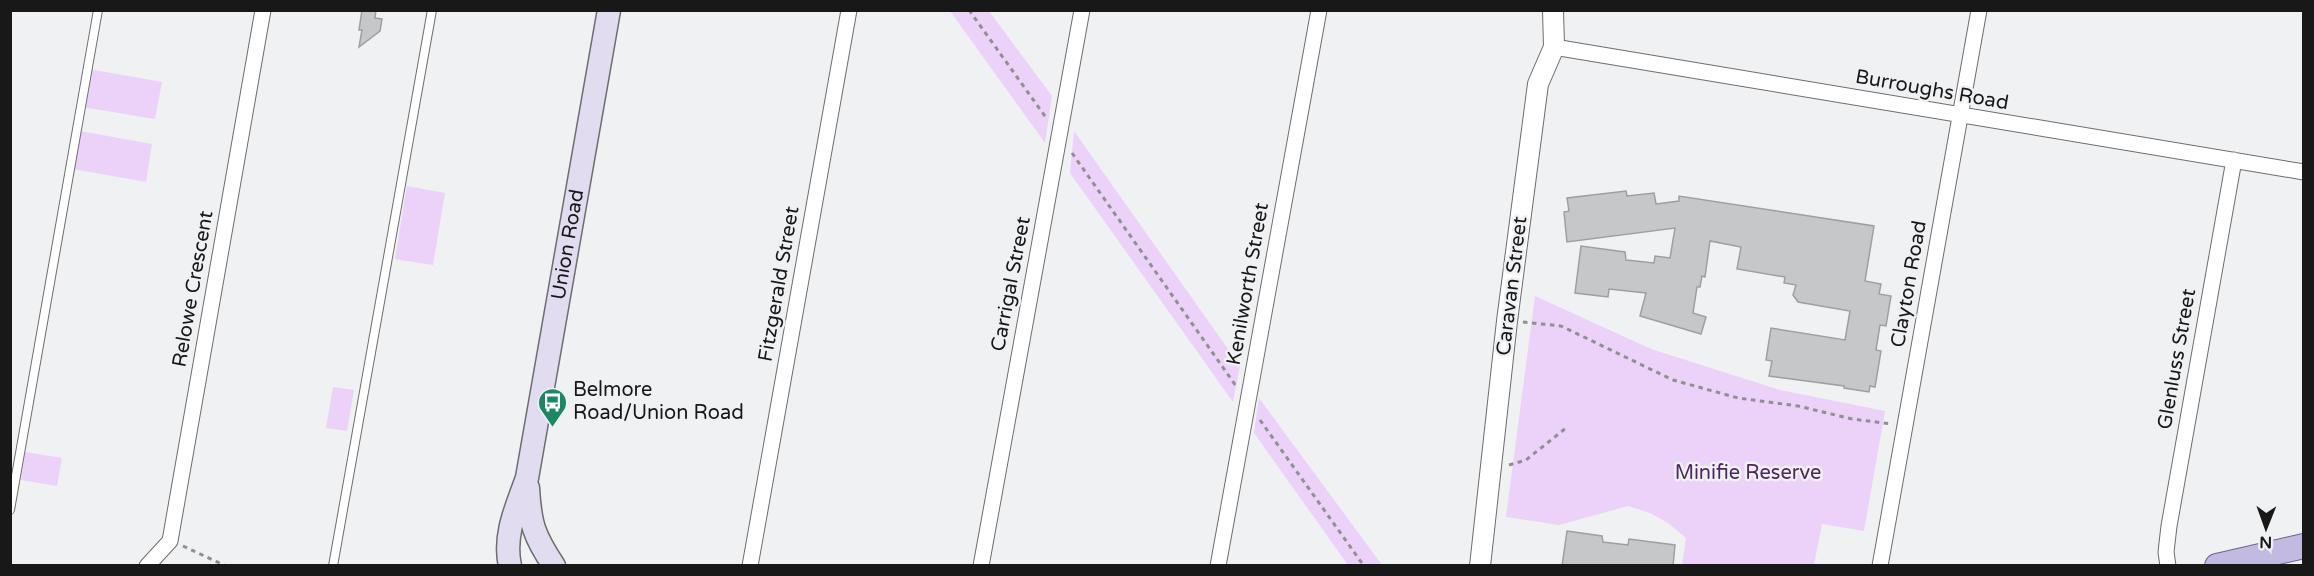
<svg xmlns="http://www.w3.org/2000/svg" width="2314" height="576" font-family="'Varela Round',sans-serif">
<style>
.green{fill:#ecd1f9}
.building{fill:#c5c7c9;stroke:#9d9fa1;stroke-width:1.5}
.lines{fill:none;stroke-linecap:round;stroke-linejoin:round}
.service-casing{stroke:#6d6d70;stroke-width:10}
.minor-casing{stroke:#6d6d70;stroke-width:17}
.tertiary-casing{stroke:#6d6d70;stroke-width:22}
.secondary-casing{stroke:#6d6d70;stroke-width:25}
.primary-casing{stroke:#6c638d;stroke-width:26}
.path{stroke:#8f9091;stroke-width:3;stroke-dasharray:4.5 4.5;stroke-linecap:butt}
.service{stroke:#fff;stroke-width:8}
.minor{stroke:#fff;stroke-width:15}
.tertiary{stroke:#fff;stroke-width:20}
.secondary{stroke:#e1dcf0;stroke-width:22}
.primary{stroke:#c2bae0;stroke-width:24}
.labels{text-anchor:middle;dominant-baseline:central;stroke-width:5;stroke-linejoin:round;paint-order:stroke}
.street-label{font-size:20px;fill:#181819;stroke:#f0f1f3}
.poi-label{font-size:20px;fill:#181819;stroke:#f0f1f3;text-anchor:start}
.park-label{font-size:20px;fill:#4f2660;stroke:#f0f1f3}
</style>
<rect width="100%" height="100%" fill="#f0f1f3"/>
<path class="green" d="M950,11h39l63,85 -7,47z
M89,69l73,13 -7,37 -72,-12z
M80,131l72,13 -6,38 -73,-13z
M1074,131l166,235 -7,36 -163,-229z
M407,186l38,7 -12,72 -38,-6z
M1535,296l116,53 129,41 105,21 -21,120 -42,-7 -8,41 -132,1 4,-28 -18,-15 -18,-10 -22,-7 -69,19 -53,-8z
M333,387l21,3 -7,41 -21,-3z
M1259,398l123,167h-34l-94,-132z
M25,452l37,6 -5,28 -36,-6z"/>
<path class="building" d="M362,10h14l-1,8 7,1 -2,12 -21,16 3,-17h-3z
M1626,191l1,5 27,-3 2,11 23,-3v-5l195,30 -9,55 16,3 -2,10 12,2 -5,30 -6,-1 -4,25 5,1 -6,36 -5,-1 -1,6 -25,-4v-2l-75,-10 3,-15 -6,-1 5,-32 74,12 5,-29 -52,-9 -5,-7 3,-10 -12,-2 1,-6 -48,-8 4,-22 -31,-6 -5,36 -3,-1 -2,11h-3l-4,26 13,4 -5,17 -61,-18 6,-23 -37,-4 -1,8 -33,-4 6,-47 44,6 1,8 28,3 1,-7 15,2 5,-30 -108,14 -3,-30 5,-1 -2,-13z
M1567,531l35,5 1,6 25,3 1,-6 46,6 -2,21h-111z"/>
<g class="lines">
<defs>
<path id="service" d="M10,510l88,-500
M333,566l99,-556"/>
<path id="minor" d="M1554,47l750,125
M147,566l23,-25 93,-531
M750,566l99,-556
M981,566l101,-556
M1218,566l101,-556
M1880,566l99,-556
M2168,566l-2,-14 3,-26 65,-366"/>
<path id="tertiary" d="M1480,566l27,-245 31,-237 16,-37 -1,-37"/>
<g id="secondary">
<path d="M528,488c2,36 6,48 26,78"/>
<path id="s1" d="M510,566c-7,-31 7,-60 17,-88l82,-468"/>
</g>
<path id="primary" d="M2217,566l87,-20"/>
</defs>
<use href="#service" class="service-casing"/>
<use href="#minor" class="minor-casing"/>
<use href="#tertiary" class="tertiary-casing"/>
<use href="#secondary" class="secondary-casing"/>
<use href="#primary" class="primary-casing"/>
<path class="path" d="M969,10l78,109
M1072,153l164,233
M1523,322l38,4 112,54 65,18 60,8 54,13 40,5
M1260,420l104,146
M1509,465l17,-5 40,-32
M183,546l43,20"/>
<use href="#service" class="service"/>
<use href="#minor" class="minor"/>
<use href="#tertiary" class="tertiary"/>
<use href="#secondary" class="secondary"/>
<use href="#primary" class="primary"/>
</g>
<defs>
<symbol id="bus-pin" viewBox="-11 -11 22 30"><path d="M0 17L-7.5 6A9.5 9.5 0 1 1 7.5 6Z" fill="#1d8764" stroke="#f0f1f3"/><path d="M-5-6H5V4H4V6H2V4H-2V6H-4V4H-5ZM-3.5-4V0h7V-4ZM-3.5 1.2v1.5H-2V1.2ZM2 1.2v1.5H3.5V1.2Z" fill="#fff"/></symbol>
</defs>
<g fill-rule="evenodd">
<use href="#bus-pin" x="536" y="386" width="33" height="45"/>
</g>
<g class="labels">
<g class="street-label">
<text transform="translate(1932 90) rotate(10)">Burroughs Road</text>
<text stroke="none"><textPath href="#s1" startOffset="328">Union Road</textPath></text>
<text transform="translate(779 284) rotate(-80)">Fitzgerald Street</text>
<text transform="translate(1011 284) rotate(-79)">Carrigal Street</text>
<text transform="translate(1248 284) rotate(-80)">Kenilworth Street</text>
<text transform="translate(1909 284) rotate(-80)">Clayton Road</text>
<text transform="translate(1512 286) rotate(-83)">Caravan Street</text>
<text transform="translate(193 289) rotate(-80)">Relowe Crescent</text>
<text transform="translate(2177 359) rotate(-80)">Glenluss Street</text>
</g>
<g class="poi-label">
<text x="573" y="390">Belmore<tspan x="573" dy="23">Road/Union Road</tspan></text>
</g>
<g class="park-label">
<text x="1748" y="473">Minifie Reserve</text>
</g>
</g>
<rect width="2314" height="576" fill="none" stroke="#181819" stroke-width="24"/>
<g transform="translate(2266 528) rotate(181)" stroke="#f0f1f3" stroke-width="4.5" paint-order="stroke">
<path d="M0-4.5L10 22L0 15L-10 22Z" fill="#181819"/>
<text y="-9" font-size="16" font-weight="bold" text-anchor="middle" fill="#181819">N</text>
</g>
</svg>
